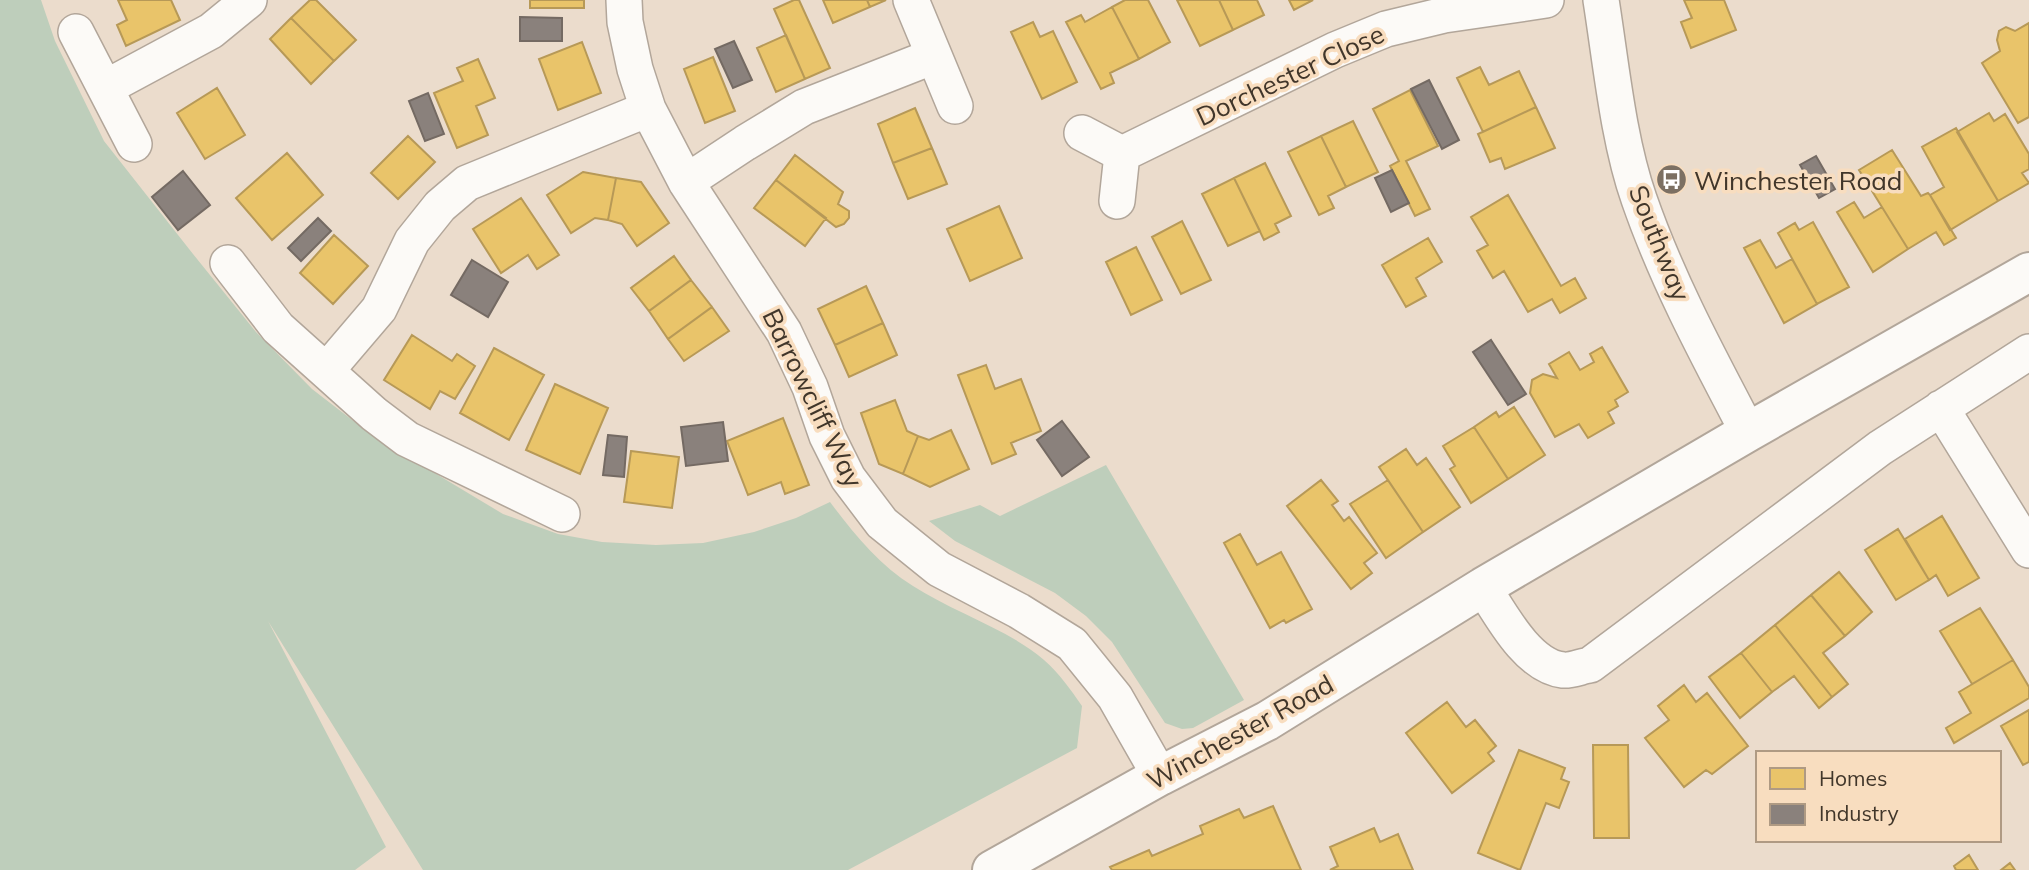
<svg xmlns="http://www.w3.org/2000/svg" width="2029" height="870" font-family="Mulish,sans-serif">
<style>
.green{fill:#becebb}
.homes{fill:#e9c46a;stroke:#b79957;stroke-width:2}
.industry{fill:#8a817c;stroke:#746a63;stroke-width:2}
.lines{fill:none;stroke-linecap:round;stroke-linejoin:round}
.street-casing{stroke:#b2a69a;stroke-width:38}
.secondary-casing{stroke:#b2a69a;stroke-width:42}
.street{stroke:#fcfaf7;stroke-width:35}
.secondary{stroke:#fcfaf7;stroke-width:38}
.labels{text-anchor:middle;dominant-baseline:central;stroke-width:7;stroke-linejoin:round;paint-order:stroke}
.street-label{font-size:26px;fill:#41362a;stroke:#f8ddbf}
.poi-label{font-size:26px;fill:#41362a;stroke:#f8ddbf;text-anchor:start}
</style>
<rect width="100%" height="100%" fill="#ebdccc"/>
<path class="green" d="M0,0h41l14,41 49,100 89,113 63,78 56,57 48,37 48,31 95,57 55,20 44,8 54,3 47,-2 51,-11 42,-14 34,-16c24,32 49,63 83,84 40,26 97,44 131,74 16,14 26,29 38,46l-5,42 -229,122h-425l-155,-249 118,226 -31,23h-355z
M1106,465l138,235 -51,28 -11,1 -17,-6 -53,-81 -26,-26 -31,-23 -100,-52 -26,-20 51,-16 20,11z"/>
<path class="homes" d="M118,0h53l9,20 -54,26 -9,-21 10,-5z
M310,0h6l40,40 -22,21 -43,-43z
M530,0h54v8h-54z
M794,0h5l31,68 -25,11 -31,-70z
M823,0h44l3,7 -37,16z
M867,0h19l-16,7z
M1125,0h23l22,42 -31,17 -27,-52z
M1177,0h42l14,30 -33,16z
M1219,0h38l7,15 -31,15z
M1289,0h24l-19,10z
M1684,0h40l12,30 -45,18 -10,-26 11,-4z
M1112,7l27,52 -29,14 4,10 -13,6 -35,-67 15,-7 4,7z
M291,18l43,43 -23,23 -41,-45z
M1033,22l7,15 13,-6 24,51 -35,17 -31,-67z
M2029,23v94l-11,6 -36,-60 18,-12 -3,-11 2,-9 7,-4 9,4z
M786,35l19,44 -29,13 -19,-44z
M582,42l19,51 -43,17 -19,-51z
M713,57l22,54 -30,12 -21,-54z
M478,59l17,39 -19,8 12,29 -31,13 -23,-55 29,-12 -6,-13z
M1480,67l9,18 30,-14 17,36 -53,25 -26,-54z
M217,88l28,47 -40,24 -28,-46z
M1410,90l28,56 -32,15 24,48 -15,7 -25,-50 9,-5 -26,-52z
M1536,107l19,41 -50,21 -4,-11 -11,4 -12,-28z
M915,108l17,40 -39,15 -15,-39z
M1989,113l5,8 11,-7 24,40v15l-7,4 7,10 -31,18 -41,-69z
M1353,121l25,51 -32,15 -25,-51z
M1956,128l42,73 -48,29 -20,-35 14,-8 -22,-40z
M408,136l27,26 -37,37 -27,-26z
M1321,136l25,51 -18,9 6,12 -15,7 -31,-63z
M932,148l15,36 -39,15 -15,-36z
M1892,150l29,46 7,-3 2,2 26,43 -12,7 -8,-13 -28,17 -49,-79z
M287,153l36,42 -51,45 -36,-42z
M795,155l48,37 -5,12 11,7v7l-5,6 -8,3 -60,-47z
M1265,163l26,53 -16,8 4,8 -15,8 -30,-62z
M583,172l33,6 -8,42 -13,-2 -24,15 -24,-38z
M616,178l25,4 28,41 -32,23 -15,-22 -14,-4z
M1234,178l26,53 -32,15 -26,-52z
M776,180l50,38 -21,28 -51,-38z
M1508,195l53,91 14,-8 11,20 -26,15 -8,-14 -24,13 -24,-41 -11,7 -16,-27 11,-6 -17,-28z
M521,198l38,57 -22,14 -9,-14 -27,18 -28,-44z
M1854,202l10,16 18,-11 26,42 -35,23 -36,-60z
M999,206l23,52 -52,23 -23,-52z
M1182,221l29,59 -30,14 -29,-57z
M1813,222l36,65 -32,17 -39,-71 17,-10 4,7z
M334,235l34,31 -35,38 -33,-31z
M1428,238l14,24 -26,16 10,18 -20,11 -24,-42z
M1760,240l16,28 16,-9 25,45 -33,19 -40,-75z
M1136,247l26,53 -31,15 -25,-53z
M674,256l17,24 -42,31 -18,-23z
M691,280l21,27 -44,32 -19,-28z
M866,286l17,37 -48,22 -17,-36z
M712,307l17,24 -45,30 -16,-22z
M883,323l14,32 -48,22 -14,-32z
M412,335l40,26 5,-7 18,12 -20,33 -15,-8 -10,18 -46,-29z
M1602,347l26,45 -13,8 3,6 -10,6 6,11 -26,15 -9,-14 -24,13 -25,-44 2,-13 11,-6 14,4 -8,-14 20,-12 11,18 14,-8 -4,-8z
M494,348l50,27 -35,65 -49,-27z
M986,365l9,24 26,-10 20,52 -30,12 5,11 -24,10 -34,-89z
M555,384l53,24 -28,66 -54,-24z
M895,400l12,31 11,5 -15,38 -24,-10 -18,-51z
M1514,407l31,48 -37,24 -34,-52 22,-15 3,5z
M783,418l26,67 -24,9 -4,-12 -33,13 -21,-54z
M1474,427l34,52 -37,24 -21,-34 5,-3 -12,-20z
M951,430l18,39 -39,18 -27,-13 15,-38 11,4z
M1406,449l11,16 9,-7 34,49 -37,25 -44,-65z
M631,451l48,6 -7,51 -48,-6z
M1321,480l17,21 -6,4 12,16 5,-4 28,36 -13,10 8,10 -21,16 -64,-83z
M1388,480l35,52 -37,26 -36,-54z
M1942,516l37,62 -31,18 -12,-21 -7,5 -24,-41z
M1898,529l31,51 -33,20 -31,-50z
M1240,534l17,31 24,-13 31,57 -26,14 -2,-3 -14,8 -46,-85z
M1839,572l33,40 -27,24 -34,-41z
M1811,595l34,41 -22,17 25,31 -16,13 -57,-72z
M1980,608l33,52 -41,24 -32,-53z
M1775,625l57,72 -13,11 -25,-32 -22,16 -31,-39z
M1741,653l31,39 -32,26 -31,-41z
M2013,660l16,27v11l-75,45 -8,-15 25,-15 -12,-21z
M1684,685l12,17 11,-9 41,53 -36,28 -6,-4 -22,17 -39,-49 24,-18 -11,-14z
M1447,702l19,25 9,-7 21,26 -8,7 6,8 -42,32 -46,-60z
M2029,710v52l-6,3 -22,-39z
M1593,745h35l1,93h-35z
M1519,750l46,18 -4,11 8,3 -10,26 -13,-5 -26,67 -42,-17z
M1273,806l28,64h-189l-2,-3 39,-17 3,6 51,-22 -3,-8 39,-17 5,9z
M1374,828l6,14 18,-8 15,36h-83l8,-4 -8,-19z
M1969,855l9,15h-22l-2,-4z
M2010,863l5,7h-14z"/>
<path class="industry" d="M520,17l42,1v23h-42z
M734,41l18,39 -19,8 -18,-39z
M1429,80l30,60 -17,9 -31,-60z
M428,93l16,41 -19,7 -16,-40z
M1816,156l19,33 -16,9 -19,-33z
M1392,170l17,33 -18,9 -16,-34z
M183,171l27,34 -32,25 -26,-33z
M318,218l13,13 -30,30 -13,-13z
M472,260l36,22 -20,35 -37,-22z
M1491,340l35,54 -18,11 -35,-53z
M1062,421l27,36 -27,19 -25,-36z
M723,422l5,39 -42,5 -5,-39z
M608,435l19,2 -3,40 -21,-2z"/>
<g class="lines">
<defs>
<path id="street" d="M624,0l1,22 10,47 13,40 38,73 98,150 26,55 17,49 21,42 34,45 57,46 80,42 53,33 43,53 45,79
M911,0l44,106
M1601,0c10,63 17,139 38,199 28,81 69,157 109,233
M76,32l58,112
M105,88l106,-57 38,-31
M1082,133l40,21
M686,182l59,-39 59,-36 130,-51
M1117,201l5,-47 213,-104 51,-21 58,-14 102,-15
M228,263l50,65 96,86 33,25 155,75
M327,370l52,-61 33,-68 28,-35 27,-23 181,-74
M1941,408l88,142
M1483,587c17,26 44,79 80,83 8,1 19,-4 27,-5l290,-217 149,-96"/>
<path id="secondary" d="M992,870l168,-94 107,-55 216,-134 265,-155 281,-160"/>
</defs>
<use href="#street" class="street-casing"/>
<use href="#secondary" class="secondary-casing"/>
<use href="#street" class="street"/>
<use href="#secondary" class="secondary"/>
</g>
<defs>
<symbol id="bus-disc" viewBox="-11 -11 22 22"><circle r="9.5" fill="#7c7063" stroke="#f8ddbf"/><path d="M-5-6H5V4H4V6H2V4H-2V6H-4V4H-5ZM-3.5-4V0h7V-4ZM-3.5 1.2v1.5H-2V1.2ZM2 1.2v1.5H3.5V1.2Z" fill="#fff"/></symbol>
</defs>
<g fill-rule="evenodd">
<use href="#bus-disc" x="1654" y="162" width="35" height="35"/>
</g>
<g class="labels">
<g class="street-label">
<text transform="translate(1290 75) rotate(-25)">Dorchester Close</text>
<text transform="translate(1660 243) rotate(68)">Southway</text>
<text transform="translate(813 398) rotate(64)">Barrowcliff Way</text>
<text transform="translate(1240 732) rotate(-29)">Winchester Road</text>
</g>
<g class="poi-label">
<text x="1694" y="180">Winchester Road</text>
</g>
</g>
<rect x="1756" y="751" width="245" height="91" fill="#f8ddbf" stroke="#af9a83" stroke-width="2"/>
<rect x="1770" y="768" width="35" height="21" fill="#e9c46a" stroke="#af9a83" stroke-width="2"/>
<text x="1819" y="786" font-size="21" fill="#41362a">Homes</text>
<rect x="1770" y="804" width="35" height="21" fill="#8a817c" stroke="#af9a83" stroke-width="2"/>
<text x="1819" y="821" font-size="21" fill="#41362a">Industry</text>
</svg>
